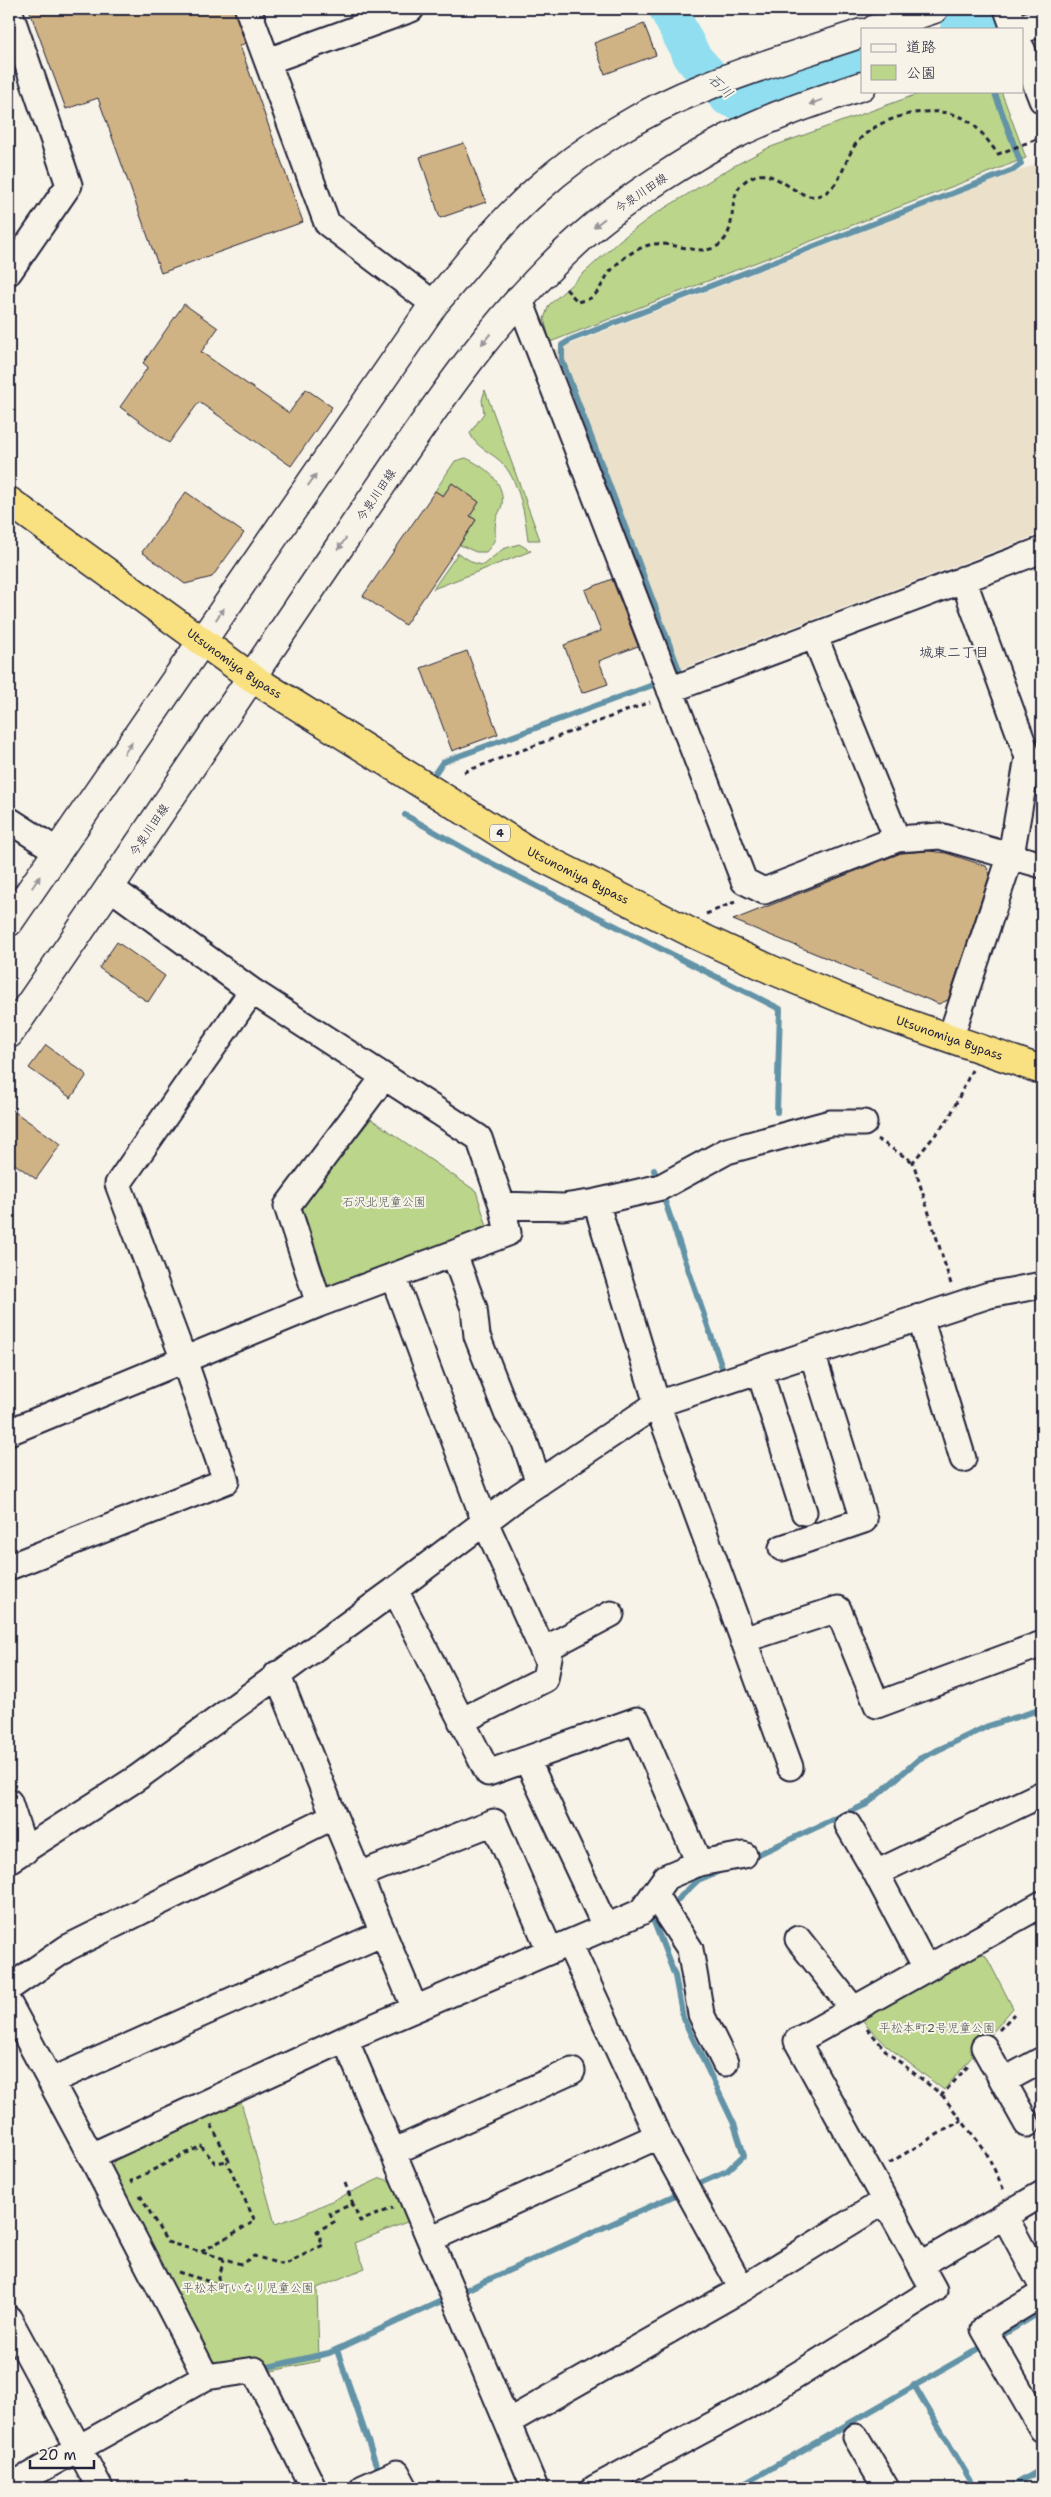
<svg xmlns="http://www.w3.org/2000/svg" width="1051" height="2497" font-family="'Shantell Sans','Klee One',sans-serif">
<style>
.built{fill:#ebe0ca}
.green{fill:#bbd58b;stroke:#6e7c63}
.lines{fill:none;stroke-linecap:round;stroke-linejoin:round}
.stream{stroke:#6493a7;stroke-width:6}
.river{stroke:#90deef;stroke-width:38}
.building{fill:#d0b385;stroke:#22223b}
.minor-casing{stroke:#22223b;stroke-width:29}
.tertiary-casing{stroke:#22223b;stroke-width:31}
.trunk-casing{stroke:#22223b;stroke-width:31}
.path{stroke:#22223b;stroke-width:3;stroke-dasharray:5 4;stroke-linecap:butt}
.minor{stroke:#f7f3e8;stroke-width:25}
.tertiary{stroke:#f7f3e8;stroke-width:28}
.trunk{stroke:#f9e181;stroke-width:28}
.oneway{fill:#97959a}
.labels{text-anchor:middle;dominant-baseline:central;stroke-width:4;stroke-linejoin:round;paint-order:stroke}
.shield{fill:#f7f3e8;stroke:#62616f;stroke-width:1}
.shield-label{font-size:11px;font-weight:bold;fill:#22223b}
.street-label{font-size:12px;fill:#22223b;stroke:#f7f3e8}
.park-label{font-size:12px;fill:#505853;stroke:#f7f3e8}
.water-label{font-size:14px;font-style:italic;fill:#3e5168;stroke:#f7f3e8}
.neighbourhood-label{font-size:14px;fill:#22223b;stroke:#f7f3e8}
</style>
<rect width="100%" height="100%" fill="#f7f3e8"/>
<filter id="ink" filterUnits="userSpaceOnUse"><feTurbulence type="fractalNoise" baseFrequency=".02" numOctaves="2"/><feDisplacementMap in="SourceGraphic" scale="10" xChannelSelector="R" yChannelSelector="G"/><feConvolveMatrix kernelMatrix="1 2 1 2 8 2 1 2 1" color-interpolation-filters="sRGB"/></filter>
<g filter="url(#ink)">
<path class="built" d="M1042,162v371l-364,137 -123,-320z"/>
<path class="green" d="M926,91h75l25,67 -476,184 -6,-23 5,-14 71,-65 35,-26 77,-47 36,-19z
M485,390l55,150h-12c-3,-25 -8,-55 -24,-75 -10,-12 -29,-17 -34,-32l14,-20 -2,-13z
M466,458c19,9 39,23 36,47 -1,5 -5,10 -6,15 -3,17 4,16 -10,32h-10l-16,-7 16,-25 -6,-4 9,-14 -27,-19 -9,13 -8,-5 20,-30z
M519,544l12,7 -98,38 25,-36 16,10 9,2 20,-16z
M371,1119l105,72 11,36 -158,61 -27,-82z
M978,1953l8,3 27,52 -69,82 -57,-44 -25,-26z
M241,2102l34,122 24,-8 82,-38 14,5 17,37 -58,23 11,25 -48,20 2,73 -52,11 -56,-5 -102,-194 6,-14z"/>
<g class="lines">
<path class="stream" d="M970,25l2,4
M675,677l6,-2 -119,-315v-15l10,-6 441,-169 8,-6 -27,-73
M431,779l11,-16 6,-3 213,-78
M405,815l76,43 299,151 -3,103
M654,1170l5,13
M662,1193l62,180 -4,2
M750,1858l117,-54 52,-45 69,-33 54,-17
M670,1907l28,-27 24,-10
M661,1916l-7,6 21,54 8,42 51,106 10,31 -17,16 -36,16
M459,2293l223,-101
M996,2339l46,-28
M337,2350l38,112 7,14
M264,2368l65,-15 121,-56
M914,2385l61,103
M737,2488l250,-144
M1009,2488l33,-19"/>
<path class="river" d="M668,9l25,49 35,39 19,7 31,-8 84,-33
M959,29l57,-20"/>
</g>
<path class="building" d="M29,9h205l11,34 -5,3 63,176 -142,51 -63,-175 -32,11z
M644,24l12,31 -51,19 -11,-31z
M464,143l22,59 -46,16 -20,-61z
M184,304l34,24 -17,24 88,61 17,-24 26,18 -41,59 -92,-64 -30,41 -49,-36 28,-40 -5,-4z
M452,483l27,19 -9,14 6,4 -71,105 -42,-29 72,-105 8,5z
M186,492l58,41 -32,44 -27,7 -43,-32z
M612,579l26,67 -39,15 9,23 -26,9 -18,-48 37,-14 -16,-41z
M467,651l31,83 -46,17 -31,-83z
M929,851l17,2 40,13 4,8 -42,126 -9,4 -206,-84 168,-67z
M117,942l48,34 -17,26 -49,-34z
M46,1045l41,30 -16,23 -42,-30z
M9,1108l52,36 -25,35 -27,-19z"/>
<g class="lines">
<defs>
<path id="minor" d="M248,9l79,214 107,81
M1007,9l7,20
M9,10l60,175 -60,87
M1022,49l20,51
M268,61l143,-52
M519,298l225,583 20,10 133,-52
M814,635l83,204 43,-3 102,29
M670,690l372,-140
M9,820l48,31
M111,888l141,103 227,147 23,67
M950,1039l61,-184 17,-98 -65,-178
M596,1202l65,-15 66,-36 103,-28h34
M454,1254l20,54 3,28 30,77 17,27 15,43
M393,1276l92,246 63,140
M319,1304l-32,-98 97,-129
M920,1317l43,142
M759,1370l45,142
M9,1432l310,-128 189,-71 -6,-28 61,2 33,-5 61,202 133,363
M782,1548l82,-28 -52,-167
M9,1567l217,-86 -42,-121 -66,-176 134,-193
M395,1590l93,183 149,-53 62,143
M743,1640l95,-31 39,96 165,-61
M277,1674l57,142
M461,1721l84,-42 6,-33 60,-32
M527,1760l79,168
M9,1802l16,49
M848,1825l28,48 166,-79
M9,1860l128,-82 258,-188 124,-94 138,-92 332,-109 53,-10
M876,1873l50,95
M359,1875l135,-53 56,129
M654,1894l36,55 11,65 24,49
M798,1939l55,70
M569,1943l89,193 84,153
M9,1988l58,-40 267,-132 81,193
M9,2004l82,152
M345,2039l190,449
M984,2047l19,34 39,-21
M51,2081l332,-148
M1003,2081l24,43
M393,2152l179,-81
M1005,2217l37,69
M430,2239l228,-103
M920,2265l122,-71
M1042,2294l-58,35 58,100
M9,2319l91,169
M206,2377l49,-7 58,118
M508,2422l234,-133 143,-88
M856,2437l30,51
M9,2487l197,-110 -115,-221 254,-117 296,-127 25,-35 33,-14 45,-8
M363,2488l34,-15 8,15
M595,2488l151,-81 188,-117 -137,-249 245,-137"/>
<path id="tertiary" d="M875,29l59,-20
M1022,29l20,-8
M9,922l425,-618c33,-39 65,-81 104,-115 45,-41 109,-80 167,-102 51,-21 105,-36 157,-54
M9,1034c112,-161 221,-326 331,-488 78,-113 150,-233 257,-322 36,-29 90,-64 131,-86 43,-22 89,-37 134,-52"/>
<g id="trunk">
<path id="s1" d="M9,501l242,176 276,173 167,84 78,36 102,42 168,58"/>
</g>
</defs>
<use href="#minor" class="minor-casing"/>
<use href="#tertiary" class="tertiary-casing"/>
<use href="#trunk" class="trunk-casing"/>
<path class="path" d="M566,289l12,13c4,-2 11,-2 14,-5 7,-5 11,-15 15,-21 10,-15 26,-26 42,-31 23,-7 57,18 75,-5 15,-19 0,-50 28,-63 25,-12 45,27 69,18 22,-8 23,-39 38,-55 22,-24 71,-36 102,-23 16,7 27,24 37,37l44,-17
M464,772l186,-70
M706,914l29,-12
M877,1139l36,23
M951,1284l-38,-122 36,-44 23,-48
M867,2028l20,24 55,43 27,-30
M999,2030l15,-16
M942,2095l44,57 18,38
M889,2163l73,-43
M133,2183l-2,-2 70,-35 14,17 14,-2 -18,-37
M345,2183l8,21
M140,2195l27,47 34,10 54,-31 -28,-59
M202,2252l39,12 13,-8 30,9 39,-20 -6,-14 17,-9 -4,-9 23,-9 7,17 33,-13
M178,2272l39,12 7,-25"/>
<use href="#minor" class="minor"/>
<use href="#tertiary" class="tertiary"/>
<use href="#trunk" class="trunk"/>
</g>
<defs><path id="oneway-solid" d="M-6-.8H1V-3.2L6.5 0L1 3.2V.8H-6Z" transform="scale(1.25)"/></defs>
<g class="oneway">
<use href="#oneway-solid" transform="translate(816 102) rotate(161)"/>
<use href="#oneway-solid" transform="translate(599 223) rotate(142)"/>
<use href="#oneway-solid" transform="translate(486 339) rotate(130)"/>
<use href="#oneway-solid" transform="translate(312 480) rotate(-55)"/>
<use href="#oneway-solid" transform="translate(342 544) rotate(124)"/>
<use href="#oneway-solid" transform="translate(220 614) rotate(-55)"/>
<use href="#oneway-solid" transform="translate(128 748) rotate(-56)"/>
<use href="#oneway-solid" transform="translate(36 882) rotate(-56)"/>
</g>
</g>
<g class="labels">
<rect class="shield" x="490" y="824.5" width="20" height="17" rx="4"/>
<g class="shield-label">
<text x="500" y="833">4</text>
</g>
<g class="street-label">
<text transform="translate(641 193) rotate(-34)">今泉川田線</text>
<text transform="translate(376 495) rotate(-56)">今泉川田線</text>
<text stroke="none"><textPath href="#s1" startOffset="278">Utsunomiya Bypass</textPath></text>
<text transform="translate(149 830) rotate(-56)">今泉川田線</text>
<text stroke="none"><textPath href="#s1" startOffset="682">Utsunomiya Bypass</textPath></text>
<text stroke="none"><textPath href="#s1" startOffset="1088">Utsunomiya Bypass</textPath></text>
</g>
<g class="park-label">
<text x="384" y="1202">石沢北児童公園</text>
<text x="937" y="2028">平松本町2号児童公園</text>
<text x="248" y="2288">平松本町いなり児童公園</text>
</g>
<g class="water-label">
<text transform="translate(721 86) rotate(43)">石川</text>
</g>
<g class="neighbourhood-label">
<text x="954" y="652">城東二丁目</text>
</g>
</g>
<rect width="1051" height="2497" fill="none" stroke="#f7f3e8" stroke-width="30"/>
<rect x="15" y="15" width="1021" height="2467" fill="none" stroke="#22223b" stroke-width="2" filter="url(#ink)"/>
<rect x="861" y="28" width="162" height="65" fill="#f7f3e8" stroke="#a29fa3"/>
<rect x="871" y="44" width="25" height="8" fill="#f7f3e8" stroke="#a29fa3"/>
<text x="906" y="52" font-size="15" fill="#22223b">道路</text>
<rect x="871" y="65" width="25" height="15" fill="#bbd58b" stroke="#a29fa3"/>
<text x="906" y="78" font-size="15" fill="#22223b">公園</text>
<path d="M30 2460v8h64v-8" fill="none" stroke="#22223b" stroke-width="2.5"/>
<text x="38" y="2460" font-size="15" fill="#22223b" stroke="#f7f3e8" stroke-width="4" paint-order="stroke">20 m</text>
</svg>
